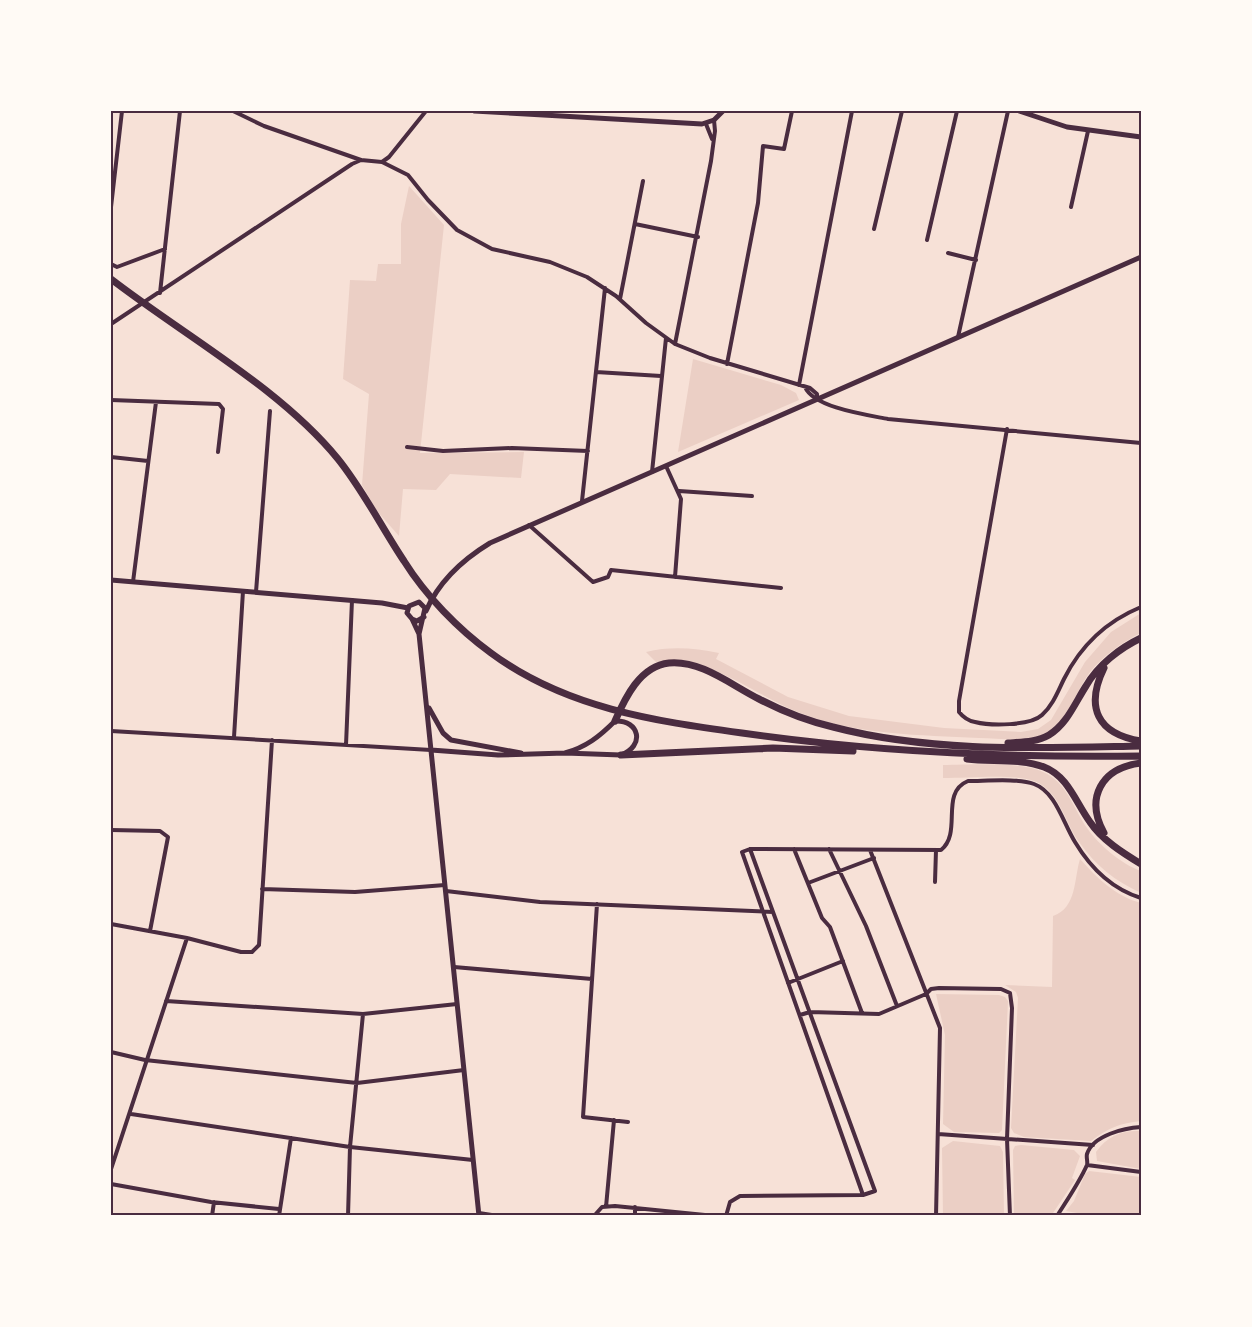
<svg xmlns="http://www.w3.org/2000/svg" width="1252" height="1327" font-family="'Playfair Display',serif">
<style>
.green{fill:#ebcfc5}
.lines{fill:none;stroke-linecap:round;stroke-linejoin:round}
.minor{stroke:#4a2c40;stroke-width:4}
.tertiary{stroke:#4a2c40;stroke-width:5}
.trunk{stroke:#4a2c40;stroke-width:7}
.neatline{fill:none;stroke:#4a2c40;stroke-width:2}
</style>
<rect width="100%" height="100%" fill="#f7e1d7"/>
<path class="green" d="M409,186l35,39 -24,228 104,-1 -3,26 -71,-4 -14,16 -33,-1 -4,47 -22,-25 -15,-26 7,-91 -26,-15 7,-99 26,1 2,-17h23v-40z
M693,359l88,26 15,8 3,7 -121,52z
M1141,613v20c-19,9 -38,23 -51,39 -15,20 -22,52 -47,63 -19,8 -44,3 -64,3 -59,-3 -121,-3 -176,-24 -47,-17 -97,-62 -147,-52l-10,-10c25,-6 48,-4 73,1l-3,6 72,38 61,19 95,12 77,4 17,-3 13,-9 34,-58 26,-30z
M943,765c27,0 77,-4 100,7 24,10 30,36 44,56 12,17 34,36 54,43v22c-26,-12 -45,-27 -62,-51 -15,-21 -20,-54 -48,-62 -19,-6 -65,-2 -88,-2z
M1080,859c17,19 35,37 61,44v218c-21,2 -33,7 -50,20l-67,-4 -10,-4 -3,-5 7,-130 -2,-6 -11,-7 47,2 1,-71c24,-8 21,-38 27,-57z
M936,994l63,1 6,2 3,4 -6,129 -3,3 -45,-1 -11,-8 2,-89z
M1141,1131v38l-44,-8 -1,-9c11,-16 26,-22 45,-21z
M953,1141l47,5 3,6 1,64h-61l-1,-68z
M1021,1145l53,5 6,6 -8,22 3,2 -24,36h-37l-1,-66 2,-4z
M1089,1171l52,6v39h-47l-28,-5 8,-10 11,-27z"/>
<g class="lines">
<path class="minor" d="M233,111l31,15 97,34
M706,124l6,15
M382,162l7,-5 37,-46
M111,207l11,-96
M1071,207l17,-76
M635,224l63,13
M874,229l28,-118
M927,240l30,-129
M948,253l28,7
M111,264l6,3 48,-18
M160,293l20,-182
M620,299l23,-118
M111,324l241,-160 9,-4 21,2 26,13 20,25 29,30 35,19 58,13 37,15 29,19 30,27 29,21 35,14 100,30 7,6v5
M958,337l50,-226
M675,344l36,-183 4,-30 -1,-11
M727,364l31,-161 5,-57 21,3 8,-38
M596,372l65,4
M799,385l53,-274
M805,387c9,21 63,28 83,32l253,24
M111,400l108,4 4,5 -5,43
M1007,429l-48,272v11c4,5 10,9 16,10 16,4 55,4 67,-7 11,-10 16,-24 22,-36 17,-34 43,-58 77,-72
M407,447l36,4 69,-3 76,3
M111,457l37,4
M666,466l15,33 -6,78
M652,472l14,-134
M679,491l73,5
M582,501l23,-213
M529,525l64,57 15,-5 3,-7 170,18
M133,582l23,-180
M256,592l14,-181
M111,731l320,19
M234,737l9,-146
M346,745l6,-145
M111,830l49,1 8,6 -18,94
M794,849l28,69 8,9 32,86
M829,849l37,77 31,80
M870,850l70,178 -4,188
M935,882l1,-32
M808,883l66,-25
M262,889l93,3 90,-7
M446,891l94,11 233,10
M597,904l-14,213 45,5
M111,924l76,14 54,14h11l7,-7 13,-205
M454,967l138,12
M788,983l55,-22
M166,1001l197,13 94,-10
M800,1015l10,-3 69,2 47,-20 5,-5 8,-1 62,1 9,4 2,15 -5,131 3,77
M111,1052l34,8 212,23 107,-13
M131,1114l219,33 123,13
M938,1134l155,11
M1087,1165l54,7
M111,1169l76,-231
M111,1184l100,18 68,7
M863,1195l-121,-343 8,-3 191,1c22,-18 -2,-57 27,-69 18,0 50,-3 66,3 22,8 29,39 41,58 15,25 37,47 66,56
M606,1207l8,-87
M479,1213l19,3
M212,1216l2,-14
M279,1216l12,-78
M348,1216l2,-69 13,-133
M594,1216l8,-9 13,-1 100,10
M635,1216v-9
M726,1216l4,-14 10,-6 123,-1 12,-4 -125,-342
M1057,1216c10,-16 22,-33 30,-51 1,-3 -1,-8 0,-11 6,-19 38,-26 54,-27"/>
<path class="tertiary" d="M474,111l228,13 12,-4 9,-9
M1019,111l48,16 74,10
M111,580l271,23 26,5
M426,611c13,-30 36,-51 64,-68l651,-286
M412,619l7,15 60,582
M419,634l6,-26 -6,-6 -10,4 -2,7 5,6 5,2 7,-4
M429,708l14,25 8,7 70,13
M431,750l67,5 67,-2 56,2c24,-9 19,-35 -6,-34 -16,16 -29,26 -50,32"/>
<path class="trunk" d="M111,279c74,57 169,109 227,180 25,31 44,69 66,102 22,35 54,68 87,92 74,55 163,68 251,80 133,19 265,25 399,23
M1104,668c-19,39 -7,66 37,73
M615,721c10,-23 25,-55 54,-58 32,-3 62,22 90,36 23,12 48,22 74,28 99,26 206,21 308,19
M1008,743c14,-1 29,-1 41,-8 18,-11 26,-32 37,-49 12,-21 34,-38 55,-48
M621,755l152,-7 80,3
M967,759c24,3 54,-1 77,8 24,9 32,36 46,55 12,18 33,31 51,42
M1104,833c-19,-35 -3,-65 37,-70"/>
</g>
<rect width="1252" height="1327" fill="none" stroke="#fffaf5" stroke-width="225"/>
<rect x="112" y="112" width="1028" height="1102" class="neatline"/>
</svg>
